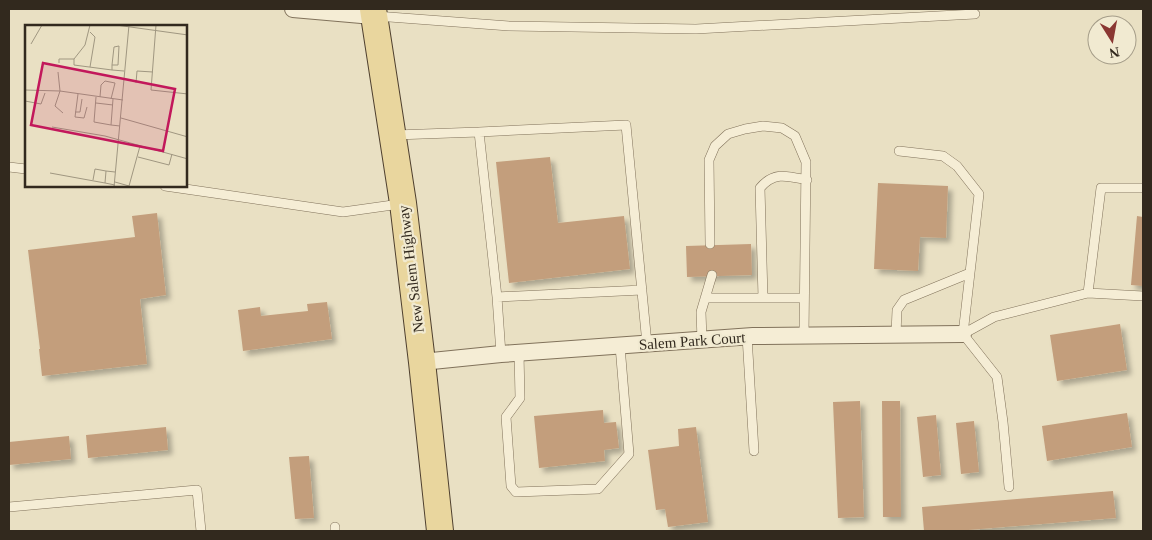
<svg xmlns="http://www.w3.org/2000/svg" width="1152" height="540" font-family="'Times New Roman',serif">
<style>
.building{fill:#c39e7c;filter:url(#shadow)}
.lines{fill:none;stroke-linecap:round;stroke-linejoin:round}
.service-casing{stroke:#81725b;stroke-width:10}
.minor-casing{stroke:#81725b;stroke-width:18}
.primary-casing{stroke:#4f402f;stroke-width:28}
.service{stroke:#f5edd5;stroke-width:9}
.minor{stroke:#f5edd5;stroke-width:16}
.primary{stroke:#e9d69e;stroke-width:26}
.labels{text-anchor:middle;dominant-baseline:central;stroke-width:4.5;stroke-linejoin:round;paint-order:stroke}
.street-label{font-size:15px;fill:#32291e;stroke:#f1ead1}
.inset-road{fill:none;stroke:#a09781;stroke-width:1}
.view{fill:#c2185b;fill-opacity:0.15;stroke:#c2185b;stroke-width:2.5}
.inset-edge{fill:none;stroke:#32291e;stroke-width:2.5}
</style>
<defs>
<filter id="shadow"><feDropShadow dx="4.5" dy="4.5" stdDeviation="2.5" flood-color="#0004"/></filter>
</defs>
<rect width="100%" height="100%" fill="#e9e0c3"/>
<path class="building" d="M550,157l8,66 66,-7 6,53 -121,14 -13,-121z
M878,183l70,3 -2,52 -26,-1 -2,34 -44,-2z
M157,213l9,82 -26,4 7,65 -105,12 -3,-27h1l-12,-99 107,-13 -3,-21z
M1137,216l6,1v69l-12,-1z
M751,244l1,31 -65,2 -1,-31z
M327,302l5,37 -89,12 -5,-41 22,-3 1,9 47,-5 -1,-7z
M1120,324l7,46 -70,11 -7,-46z
M860,401l4,116 -26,1 -5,-116z
M882,401h18l1,116h-18z
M603,410l1,13 12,-1 3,26 -15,2 1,11 -66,7 -5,-52z
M1127,413l5,34 -85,14 -5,-35z
M936,415l5,60 -18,2 -6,-60z
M974,421l5,51 -18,2 -5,-51z
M166,427l2,23 -80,8 -2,-23z
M696,427l12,95 -40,5 -3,-18 -9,1 -8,-60 31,-4 -1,-17z
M69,436l2,23 -62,6v-23z
M309,456l5,62 -19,1 -6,-62z
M1113,491l3,27 -160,13h-32l-2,-24z"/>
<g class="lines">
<defs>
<path id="service" d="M376,16l133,10 187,3 279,-15
M479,132l147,-7 21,219
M395,135l84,-3 18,165 4,57
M899,151l44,5 14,10 22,28 -16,140 34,43 6,45 6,65
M9,167l17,2
M165,186l178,26 57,-8
M710,244l-1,-84 6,-14 13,-12 17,-5 18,-3 19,2 13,8 11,26 -2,173
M1088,293l13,-105h42
M497,297l145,-7
M705,298h99
M763,298l-3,-110c14,-17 28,-12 47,-8
M896,334l1,-24 7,-10 66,-27
M963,334l31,-17 94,-24 55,3
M747,336l7,115
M702,340l-1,-28 11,-37
M519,353l1,45 -14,19 5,69 5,6 82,-3 31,-35 -9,-108
M9,507l188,-17 4,41
M335,527v4"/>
<path id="minor" d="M293,9l80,7
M422,362l79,-8 252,-18 210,-2"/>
<path id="primary" d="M373,9l30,194 19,159 18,169"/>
</defs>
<use href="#service" class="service-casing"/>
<use href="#minor" class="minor-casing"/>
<use href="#primary" class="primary-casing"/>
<use href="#service" class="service"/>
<use href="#minor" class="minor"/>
<use href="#primary" class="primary"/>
</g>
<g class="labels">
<g class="street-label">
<text transform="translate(411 269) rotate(-97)">New Salem Highway</text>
<text transform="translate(692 341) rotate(-4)">Salem Park Court</text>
</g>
</g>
<g transform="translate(25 25)">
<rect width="162" height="162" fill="#e9e0c3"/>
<path class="inset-road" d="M91,0l72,10M131,0l-5,65 37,4M65,7l5,5 -5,30M6,19l11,-19M49,34l11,-14 5,-20M34,38v-4h15v6l38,5M87,40h6l1,-19 -5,1 -2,18v5l12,1M33,47l2,19 -5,15 8,7M111,58l1,-12 16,1M0,65l35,1 63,9M53,69l-3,23 9,1 3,-11M71,72l-2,25 17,3M75,72l1,-12 4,-4 10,2 -4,16M88,74l-2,26 9,1M0,76l16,3 4,-11M71,78l17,2M50,87h5l2,-13M96,93l67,19M27,102l53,9 83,23M113,132l31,8 3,-11M25,148l55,10M68,155l2,-11 11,2M90,157l14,4 11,-40M90,160l-10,-2 1,-12 9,1M89,162l15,-162"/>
<path class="view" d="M18,38l132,26 -12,62 -132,-26z"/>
<rect width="162" height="162" class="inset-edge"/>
</g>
<rect width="1152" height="540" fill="none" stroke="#32291e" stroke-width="20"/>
<g transform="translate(1112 40) rotate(169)"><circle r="24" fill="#f1ead1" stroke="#a59d89"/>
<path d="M0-4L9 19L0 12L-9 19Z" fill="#8a3732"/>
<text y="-8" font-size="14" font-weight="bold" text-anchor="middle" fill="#32291e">N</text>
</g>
</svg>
